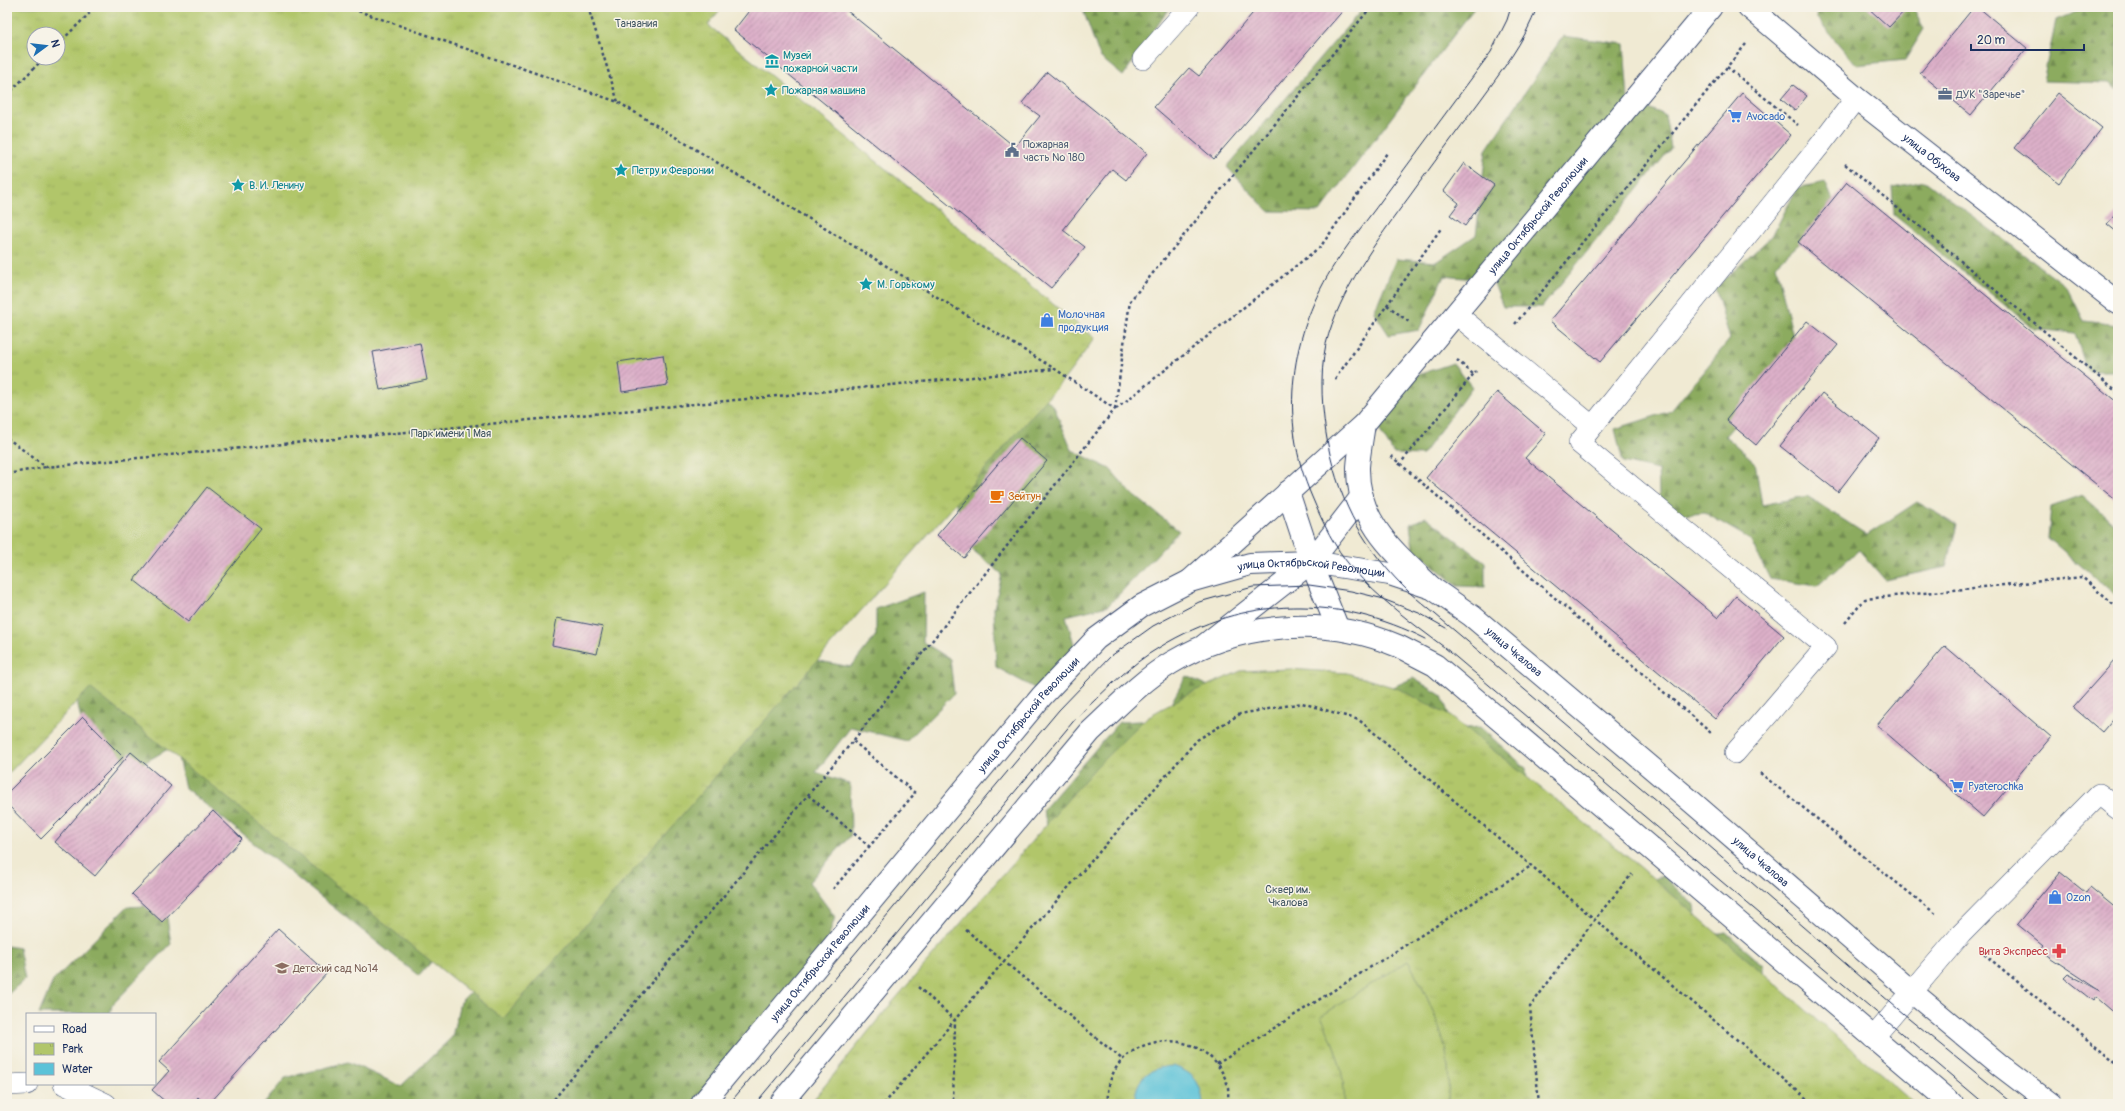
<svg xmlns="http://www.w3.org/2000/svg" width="2125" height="1111" font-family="Pangolin,sans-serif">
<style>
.forest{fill:url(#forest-firs);stroke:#546d5e}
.park{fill:url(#park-tufts);stroke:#667a64;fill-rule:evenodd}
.pitch{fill:#b1c66a;stroke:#667a64}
.water{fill:#5bc2d8;stroke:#3b789b}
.building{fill:url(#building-hatch)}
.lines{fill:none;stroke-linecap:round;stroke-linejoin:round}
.service-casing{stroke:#3b4b70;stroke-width:22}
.minor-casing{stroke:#3b4b70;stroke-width:24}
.tertiary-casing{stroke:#3b4b70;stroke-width:24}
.secondary-casing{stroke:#3b4b70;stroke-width:24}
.path{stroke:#3b4b70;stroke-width:2.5;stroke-dasharray:3 3;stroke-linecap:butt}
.service{stroke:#fff;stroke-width:21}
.minor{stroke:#fff;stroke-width:22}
.tertiary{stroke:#fff;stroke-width:22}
.secondary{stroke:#fff;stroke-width:22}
.tram{stroke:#1b2f5e;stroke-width:1}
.labels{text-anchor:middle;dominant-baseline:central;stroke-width:3;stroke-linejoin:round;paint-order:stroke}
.park-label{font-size:11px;fill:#405561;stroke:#f7f3e8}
.culture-label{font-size:11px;fill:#0d838f;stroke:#f7f3e8;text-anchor:start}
.service-label{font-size:11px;fill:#4e5e75;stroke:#f7f3e8;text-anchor:start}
.shop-label{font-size:11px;fill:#366cbe;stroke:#f7f3e8;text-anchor:start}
.street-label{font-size:11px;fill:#1b2f5e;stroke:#f7f3e8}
.food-label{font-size:11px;fill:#c56008;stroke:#f7f3e8;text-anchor:start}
.health-label{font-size:11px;fill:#be3a42;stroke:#f7f3e8;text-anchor:end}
.education-label{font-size:11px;fill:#785e54;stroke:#f7f3e8;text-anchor:start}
</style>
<defs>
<pattern id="forest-firs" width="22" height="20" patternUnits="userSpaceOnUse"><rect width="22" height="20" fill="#8cab5e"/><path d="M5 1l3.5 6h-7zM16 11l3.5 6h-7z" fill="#728c51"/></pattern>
<pattern id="park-tufts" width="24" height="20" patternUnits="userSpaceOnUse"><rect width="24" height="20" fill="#b1c66a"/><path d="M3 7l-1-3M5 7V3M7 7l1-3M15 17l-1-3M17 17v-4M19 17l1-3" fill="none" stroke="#98aa5e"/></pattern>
<pattern id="building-hatch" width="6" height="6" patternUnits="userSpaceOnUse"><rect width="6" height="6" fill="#ddb0c9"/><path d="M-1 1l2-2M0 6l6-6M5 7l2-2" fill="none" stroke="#b290a6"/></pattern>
</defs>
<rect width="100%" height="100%" fill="#f7f3e8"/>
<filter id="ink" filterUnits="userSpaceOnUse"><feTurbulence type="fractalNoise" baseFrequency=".025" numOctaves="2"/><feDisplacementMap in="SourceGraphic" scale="8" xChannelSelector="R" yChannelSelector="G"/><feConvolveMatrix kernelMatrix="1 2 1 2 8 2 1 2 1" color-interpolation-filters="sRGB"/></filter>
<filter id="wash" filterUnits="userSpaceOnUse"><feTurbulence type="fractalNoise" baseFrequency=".012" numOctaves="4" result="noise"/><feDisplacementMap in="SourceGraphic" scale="16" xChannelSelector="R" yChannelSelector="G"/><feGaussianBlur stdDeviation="0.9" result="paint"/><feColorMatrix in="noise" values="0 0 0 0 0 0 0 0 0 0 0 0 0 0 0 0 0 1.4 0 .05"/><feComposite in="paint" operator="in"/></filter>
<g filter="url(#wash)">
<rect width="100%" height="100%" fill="#f0ead3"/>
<path class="forest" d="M1082,7h88l-47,69 -23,-19z
M1364,7h111l-155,205 -52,-1 -41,-44z
M1820,7h93l11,22 -19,31 -49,5 -40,-48z
M2088,7h30v83l-8,-7 -67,-2 13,-61z
M1563,36l61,8 4,56 37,15 6,33 -129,159h-39l-10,-26 -49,-5 -25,54 -30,5 -15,-23 22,-53 40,3 40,-27 10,-85z
M1925,181l142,106 17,34 34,4v46h-31l-12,-38 -41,-4 -140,-114 -2,-28z
M1825,182l12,27 -61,56 21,88 -72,83 30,26 7,43 45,-9 60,39 50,-33 40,23 -11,42 -61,13 -26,-30 -42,36 -47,-7 -20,-40 -45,-26 -45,4 -2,-47 -35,-8 -8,-33 56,-18 59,-72 -15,-51 57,-52 25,-48z
M1453,363l19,24 -50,68 -28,-1 -17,-28 38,-50z
M1028,380l26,27 18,43 38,19 21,24 48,38 -71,75 -42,10 12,42 -33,36 -49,-27 -2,-59 8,-34 -33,-27 -14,-49z
M2082,495l36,32v70l-70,-59 3,-32z
M1426,517l59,45v25l-28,-1 -44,-38 -3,-24z
M924,592l-1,50 27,17 4,35 -47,47 -56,-14 -35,45 34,12 1,51 -42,47 26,35 -12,38 -132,149h-427l21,-26 63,-16 53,24 51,-49 8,-35 92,-92 -113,43 -20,23 -234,-188 -10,-43 -40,23 -50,-29 -22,-105 714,19 74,14 25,-32v-26z
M1186,676l33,15 -166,155 -10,-36 76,-88 43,-2z
M1413,678l29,18 12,33 26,-2 46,41 2,25 -146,-101z
M1663,876l31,29 2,20 -54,-43z
M165,905l6,39 -59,61 -2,9h-71l14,-33 74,-74z
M1726,932l37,33v17l-56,-46z
M7,946l12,2 6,31 -18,16z"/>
<path class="park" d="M7,7h715l-14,18 387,313 -29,39 -563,642 -413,-331 -83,87zM34,34h24v24h-24z
M1290,669l57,4 52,16 51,27 189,150 276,238h-1105l74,-92 212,-245 51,-50 43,-24 51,-22z"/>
<path class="pitch" d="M1408,961c16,27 38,74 40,106 1,12 0,25 0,37h-104c2,-30 -10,-61 -23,-88z"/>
<path class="water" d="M1173,1066c21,7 28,16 30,38h-68c-1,-25 14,-37 38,-38z"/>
<g id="blocks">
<path class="building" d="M752,7h97l-3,3 169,137 25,-31 -18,-13 25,-31 100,81 -21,27 -14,-11 -49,61 22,17 -34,41 -317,-258z
M1258,7h88l-132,152 -60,-52 35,-39 10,8z
M1867,7h41l-19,20z
M1974,7h4l49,41 -56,67 -51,-42z
M1793,85l14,11 -12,15 -14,-12z
M1742,93l49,42 -191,227 -50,-41z
M2058,93l44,35 -43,55 -45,-35z
M1464,163l30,22 -29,41 -15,-11 9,-12 -15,-12z
M1847,182l271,221v99l-320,-260z
M2118,211v22l-11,-9z
M1807,321l31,24 -82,100 -30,-25z
M420,343l7,37 -47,10 -7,-38z
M663,355l5,30 -46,7 -4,-30z
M1497,392l49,42 -21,24 193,160 18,-22 48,40 -69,83 -289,-241z
M1822,393l57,45 -41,54 -58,-46z
M1020,438l27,23 -83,97 -27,-23z
M207,487l54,42 -73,93 -54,-42z
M557,618l46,9 -6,27 -45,-9z
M1945,646l106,91 -68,80 -106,-92z
M2115,660l3,3v50l-16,19 -29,-25z
M83,717l40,40 -82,82 -34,-35v-11z
M131,752l40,34 -76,90 -40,-34z
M213,811l29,28 -80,83 -30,-28z
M2060,872l26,21 4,-6 28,23v106l-22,-19 -3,4 -29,-23 4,-4 33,17 -62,-41 4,-5 -26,-21z
M278,929l49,44 -118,131h-4l-7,-7 -6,7h-24l-16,-14 17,-19 -10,-9z"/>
</g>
</g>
<g filter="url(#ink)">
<use href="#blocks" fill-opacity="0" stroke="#3b4b70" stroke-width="1"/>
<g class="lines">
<defs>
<path id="service" d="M1143,59l46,-52
M1456,314l136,112
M1735,753l91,-106 -247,-204 242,-299 35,-46
M1873,1038l88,-104 138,-140 19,15
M64,1084l42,20
M7,1085l20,-1"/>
<g id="minor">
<path id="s1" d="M1749,7l107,91 262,205"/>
</g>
<g id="tertiary">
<path d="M1364,424c-2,14 -5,29 -6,43 -1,56 38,86 74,121"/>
<path d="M1288,492l23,70 27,67"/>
<path id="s2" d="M1190,581l174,-157 347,-417"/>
<path d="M1205,645l106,-83 51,-66"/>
</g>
<g id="secondary">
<path id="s3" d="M702,1104l340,-408 54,-57 45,-33 49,-25 60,-17 61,-2 79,12 42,14 40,28 220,186 220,190 89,74 50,38"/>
<path d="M780,1104l310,-372c26,-24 51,-51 81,-69 68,-41 154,-48 227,-17 12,6 25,13 37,19l517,439"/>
</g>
</defs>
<use href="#service" class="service-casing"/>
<use href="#minor" class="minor-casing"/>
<use href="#tertiary" class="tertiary-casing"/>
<use href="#secondary" class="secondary-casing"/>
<path class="path" d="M347,7l271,95 437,267 60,40 -262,332 -303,363
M588,7l30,95
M58,44l38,-37
M1727,67l71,58
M7,95l37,-37
M1845,164l273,229
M1387,305l22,17
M1515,324l231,-280
M1457,360l16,14
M1335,379l107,-152
M1115,409l15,-108 241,-294
M1116,409l205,-163 66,-93
M7,438l39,29 1009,-98
M1391,456l320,277
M1399,465l77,-94
M7,474l39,-7
M1845,623l20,-24 217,-22 36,32
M1760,773l177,142
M808,795l62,52
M833,889l82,-96 -62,-52
M966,930l157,130
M1984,954l134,111
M918,987l37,33 -2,84
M1217,1064l314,-198
M884,1104l121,-144 192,-220 43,-26 62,-11 57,17 454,384
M1108,1104c-6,-70 95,-88 119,-21 2,6 1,14 1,21
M1539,1104l-9,-97 65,-88 37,-45"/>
<use href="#service" class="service"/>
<use href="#minor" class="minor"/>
<use href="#tertiary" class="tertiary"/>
<use href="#secondary" class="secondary"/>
<path class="tram" d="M1511,7l-4,13 -16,32c-34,46 -68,92 -102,138 -17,24 -36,47 -53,72 -46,71 -58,157 -24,235 11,26 22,50 40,71 27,31 60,55 92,79l541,457
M1537,7c-12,35 -37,66 -58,95 -24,32 -47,63 -70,95 -32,43 -70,95 -83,147 -7,32 -4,69 2,101 12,60 38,106 82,148l268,226 220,190 116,95
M729,1104l330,-394 52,-54 42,-30 46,-24 54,-15 56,-2 42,6 29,7 39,15 27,15
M755,1104l322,-387c26,-24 52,-52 83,-70 85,-52 179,-52 266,-8"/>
</g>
</g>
<defs>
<symbol id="museum-bare" viewBox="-9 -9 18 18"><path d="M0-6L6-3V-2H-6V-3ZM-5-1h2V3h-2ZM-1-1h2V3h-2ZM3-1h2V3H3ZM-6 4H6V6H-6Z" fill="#0f9aa8" stroke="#f7f3e8" stroke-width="2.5" paint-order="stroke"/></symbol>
<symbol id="sight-bare" viewBox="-9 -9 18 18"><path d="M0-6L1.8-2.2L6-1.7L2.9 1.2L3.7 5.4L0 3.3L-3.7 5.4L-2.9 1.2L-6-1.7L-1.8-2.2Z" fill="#0f9aa8" stroke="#f7f3e8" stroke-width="2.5" paint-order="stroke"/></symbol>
<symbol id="office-bare" viewBox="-9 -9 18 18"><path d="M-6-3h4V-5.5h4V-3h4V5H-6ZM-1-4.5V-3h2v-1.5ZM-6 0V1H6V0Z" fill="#5c6f8a" stroke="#f7f3e8" stroke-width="2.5" paint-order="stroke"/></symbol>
<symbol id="supermarket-bare" viewBox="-9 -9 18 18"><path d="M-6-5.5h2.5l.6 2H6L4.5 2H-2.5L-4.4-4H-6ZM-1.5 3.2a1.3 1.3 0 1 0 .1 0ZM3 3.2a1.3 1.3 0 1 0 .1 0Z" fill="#3f7fe0" stroke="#f7f3e8" stroke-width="2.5" paint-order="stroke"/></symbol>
<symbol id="civic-bare" viewBox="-9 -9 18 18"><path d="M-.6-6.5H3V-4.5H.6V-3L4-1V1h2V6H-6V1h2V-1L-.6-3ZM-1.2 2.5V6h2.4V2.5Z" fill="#5c6f8a" stroke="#f7f3e8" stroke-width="2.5" paint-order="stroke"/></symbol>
<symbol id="shop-bare" viewBox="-9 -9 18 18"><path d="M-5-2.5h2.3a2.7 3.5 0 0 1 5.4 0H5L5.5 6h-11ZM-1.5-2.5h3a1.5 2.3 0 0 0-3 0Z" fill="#3f7fe0" stroke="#f7f3e8" stroke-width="2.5" paint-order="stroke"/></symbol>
<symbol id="cafe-bare" viewBox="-9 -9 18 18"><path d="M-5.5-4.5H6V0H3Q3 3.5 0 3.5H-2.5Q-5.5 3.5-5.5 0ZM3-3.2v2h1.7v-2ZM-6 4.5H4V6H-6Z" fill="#e8710a" stroke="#f7f3e8" stroke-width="2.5" paint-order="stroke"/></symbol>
<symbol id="pharmacy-bare" viewBox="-9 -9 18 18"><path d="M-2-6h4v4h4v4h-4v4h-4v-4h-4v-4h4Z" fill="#e0444e" stroke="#f7f3e8" stroke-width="2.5" paint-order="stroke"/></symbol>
<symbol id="school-bare" viewBox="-9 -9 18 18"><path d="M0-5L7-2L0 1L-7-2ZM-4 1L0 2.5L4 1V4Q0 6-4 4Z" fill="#8d6e63" stroke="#f7f3e8" stroke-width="2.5" paint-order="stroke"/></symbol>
</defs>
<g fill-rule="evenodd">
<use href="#museum-bare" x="762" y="51" width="20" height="20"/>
<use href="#sight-bare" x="761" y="80" width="20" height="20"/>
<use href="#office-bare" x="1935" y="84" width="20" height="20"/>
<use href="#supermarket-bare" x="1725" y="106" width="20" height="20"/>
<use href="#civic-bare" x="1002" y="140" width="20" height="20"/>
<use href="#sight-bare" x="611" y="160" width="20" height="20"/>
<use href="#sight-bare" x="228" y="175" width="20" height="20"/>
<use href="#sight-bare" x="856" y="274" width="20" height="20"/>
<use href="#shop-bare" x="1037" y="310" width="20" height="20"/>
<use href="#cafe-bare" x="987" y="486" width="20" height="20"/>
<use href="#supermarket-bare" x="1947" y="776" width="20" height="20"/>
<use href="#shop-bare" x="2045" y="887" width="20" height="20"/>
<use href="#pharmacy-bare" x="2049" y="941" width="20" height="20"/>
<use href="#school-bare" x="272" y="958" width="20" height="20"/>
</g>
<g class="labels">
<g class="park-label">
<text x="636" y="23">Танзания</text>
<text x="451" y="433">Парк имени 1 Мая</text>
<text x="1288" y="889">Сквер им.<tspan x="1288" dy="13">Чкалова</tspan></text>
</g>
<g class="culture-label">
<text x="783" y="55">Музей<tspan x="783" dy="13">пожарной части</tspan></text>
<text x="782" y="90">Пожарная машина</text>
<text x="632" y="170">Петру и Февронии</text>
<text x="249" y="185">В. И. Ленину</text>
<text x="877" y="284">М. Горькому</text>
</g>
<g class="service-label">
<text x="1956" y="94">ДУК "Заречье"</text>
<text x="1023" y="144">Пожарная<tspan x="1023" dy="13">часть № 180</tspan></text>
</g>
<g class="shop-label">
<text x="1746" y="116">Avocado</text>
<text x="1058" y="314">Молочная<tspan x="1058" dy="13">продукция</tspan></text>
<text x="1968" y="786">Pyaterochka</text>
<text x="2066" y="897">Ozon</text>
</g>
<g class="street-label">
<text stroke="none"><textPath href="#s1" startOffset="237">улица Обухова</textPath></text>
<text stroke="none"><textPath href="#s2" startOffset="506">улица Октябрьской Революции</textPath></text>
<text stroke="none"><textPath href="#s3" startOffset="844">улица Октябрьской Революции</textPath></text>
<text stroke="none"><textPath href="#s3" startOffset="1072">улица Чкалова</textPath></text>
<text stroke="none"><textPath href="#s3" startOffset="508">улица Октябрьской Революции</textPath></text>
<text stroke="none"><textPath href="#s3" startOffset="1396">улица Чкалова</textPath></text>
<text stroke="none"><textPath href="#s3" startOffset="184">улица Октябрьской Революции</textPath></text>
</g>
<g class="food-label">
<text x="1008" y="496">Зейтун</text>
</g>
<g class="health-label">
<text x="2048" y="951">Вита Экспресс</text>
</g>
<g class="education-label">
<text x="293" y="968">Детский сад №14</text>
</g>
</g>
<rect width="2125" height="1111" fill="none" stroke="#f7f3e8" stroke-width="24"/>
<rect x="26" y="1013" width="130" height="72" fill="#f7f3e8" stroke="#9fa5b1"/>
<rect x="34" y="1026" width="20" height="6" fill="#ffffff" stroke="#9fa5b1"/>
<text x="62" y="1033" font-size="12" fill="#1b2f5e">Road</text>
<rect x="34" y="1043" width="20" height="12" fill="url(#park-tufts)" stroke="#9fa5b1"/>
<text x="62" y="1053" font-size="12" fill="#1b2f5e">Park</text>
<rect x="34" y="1063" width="20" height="12" fill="#5bc2d8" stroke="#9fa5b1"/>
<text x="62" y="1073" font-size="12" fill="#1b2f5e">Water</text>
<g transform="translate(46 46) rotate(75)"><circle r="19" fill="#f7f3e8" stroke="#9fa5b1"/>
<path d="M0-3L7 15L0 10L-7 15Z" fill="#1f6fb2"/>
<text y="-6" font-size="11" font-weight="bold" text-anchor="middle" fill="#1b2f5e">N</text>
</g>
<path d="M1971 44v6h113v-6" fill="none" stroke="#1b2f5e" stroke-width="2"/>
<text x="1977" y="44" font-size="12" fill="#1b2f5e" stroke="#f7f3e8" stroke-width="3" paint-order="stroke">20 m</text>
</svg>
